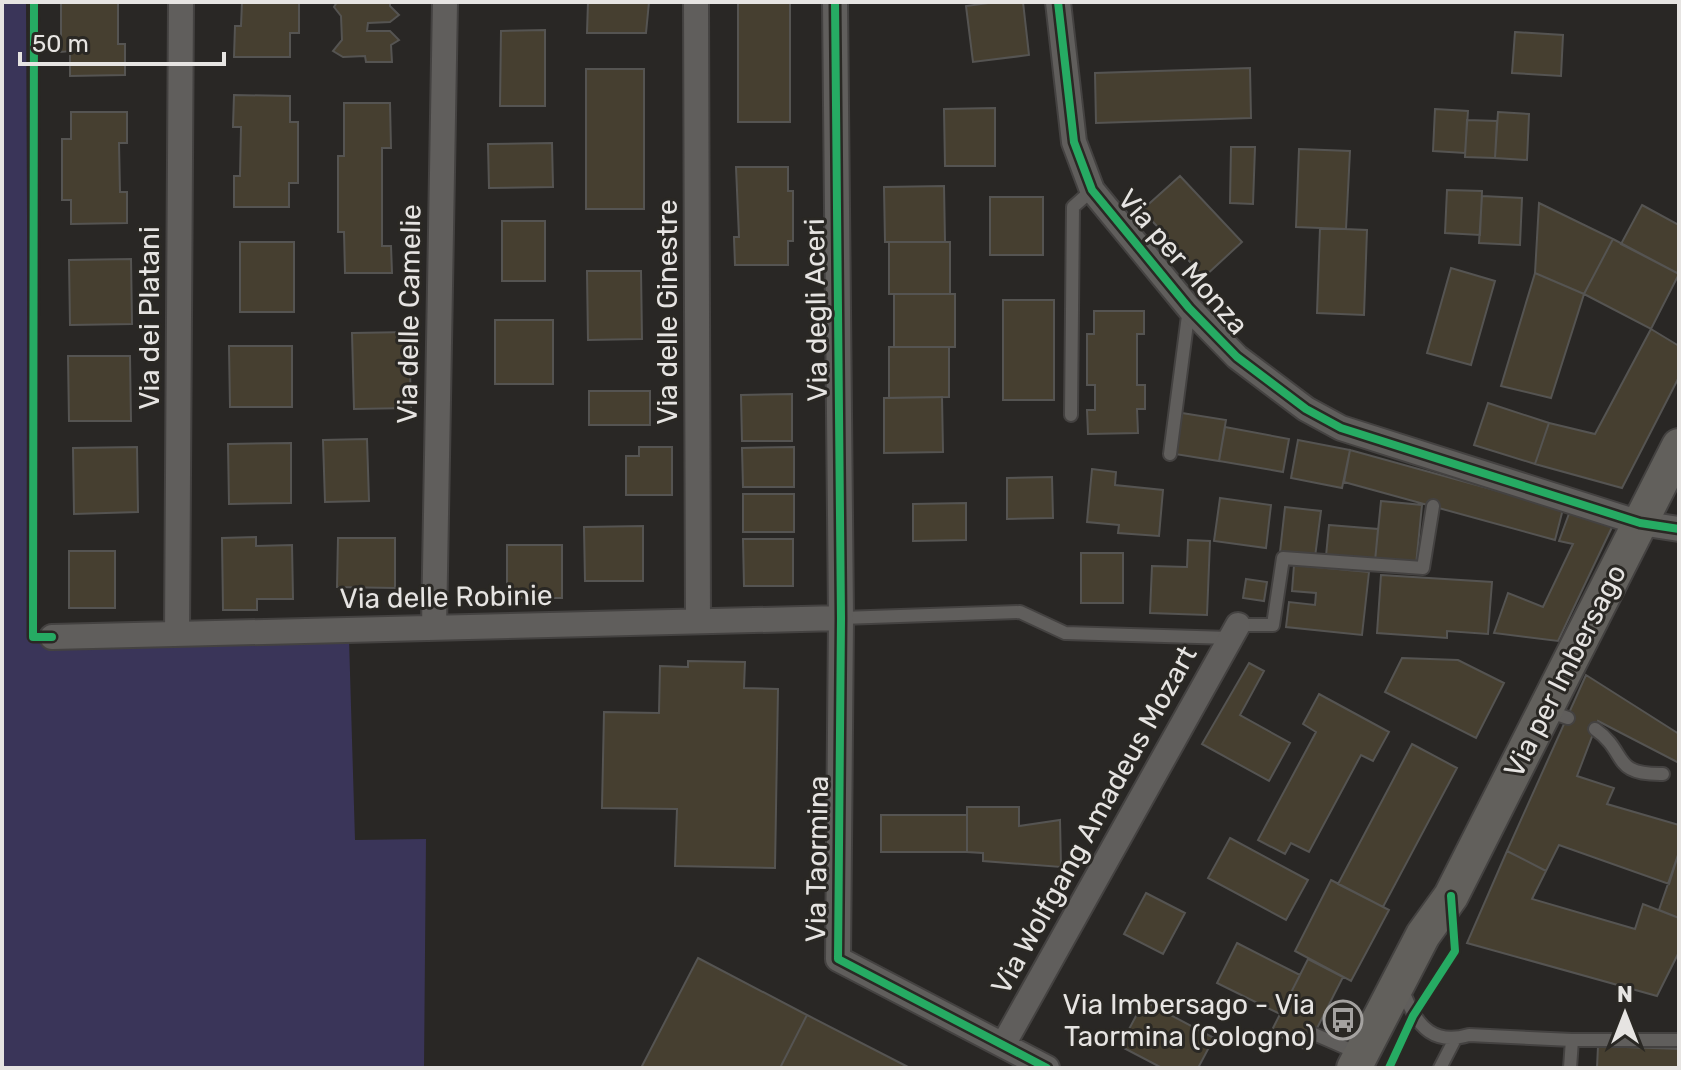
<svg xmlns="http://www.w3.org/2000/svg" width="1681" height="1070" font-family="Rubik,sans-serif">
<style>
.green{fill:#3a3559}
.building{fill:#463f30;stroke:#555452;stroke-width:2}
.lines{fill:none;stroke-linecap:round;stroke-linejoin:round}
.service-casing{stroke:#444241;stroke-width:16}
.minor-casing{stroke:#444241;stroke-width:28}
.secondary-casing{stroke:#444241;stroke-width:38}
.service{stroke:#605e5c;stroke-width:12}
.minor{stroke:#605e5c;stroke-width:24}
.secondary{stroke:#62605c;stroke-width:34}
.cycleway-casing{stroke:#2a2824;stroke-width:13}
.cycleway{stroke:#26ab63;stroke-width:8}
.labels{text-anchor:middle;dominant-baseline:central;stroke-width:6;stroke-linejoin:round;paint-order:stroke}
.street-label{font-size:28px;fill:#e6e4e2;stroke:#2a2824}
.poi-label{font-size:28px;fill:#e6e4e2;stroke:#2a2824;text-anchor:end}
</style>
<rect width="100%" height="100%" fill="#292725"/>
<path class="green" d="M2,2h24l3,640 320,-3 6,201 71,-1 -2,229h-422z"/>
<path class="building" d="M61,2h57v42h7v31l-55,1v-25l-9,1z
M242,2h57v31h-9v24h-56l1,-31h6z
M337,2h53v4l9,9 -9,7 -22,1 -1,8h23l9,9 -8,5 1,17h-26l-1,-6 -22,1 -10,-6 9,-11 -1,-24 -7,-9z
M588,2h61l-3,31h-59z
M738,2h52v120h-52z
M996,2h27l6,53 -56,7 -7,-56z
M545,30v76h-45l1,-75z
M1515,32l48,3 -2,41 -49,-3z
M1250,68l1,50 -155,5 -1,-50z
M586,69h58v140h-58z
M234,95l56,1v26h8v61h-9v24h-55v-31h6l1,-49h-8z
M344,103h46l1,45h-9v98h9l1,27h-47l-1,-41h-6v-76h6z
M995,108v58h-50l-1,-57z
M1435,109l33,2 -3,42 -32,-2z
M71,112h56v31h-8l1,49h7v31l-56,1v-24h-9v-61h9z
M1498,112l31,2 -2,46 -32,-2z
M1467,120l30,1 -2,37 -30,-1z
M552,143l1,44 -64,1 -1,-44z
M1231,147h24l-2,57 -23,-1z
M1299,149l51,2 -4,78 -50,-2z
M736,167h52v24h5v50h-5v24h-53l-1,-28h5z
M1180,176l62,66 -38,35 -62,-67z
M944,186l1,56h-60l-1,-55z
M1447,190l35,1 -2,44 -35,-2z
M1482,196l40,2 -2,47 -41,-2z
M990,197h53v58h-53z
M1539,203l74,36 -29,55 -49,-21z
M1642,205l37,20v49l-58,-30z
M502,221h43v60h-43z
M1320,228l47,2 -3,85 -47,-2z
M1613,239l66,35 -28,55 -67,-35z
M240,242h54v70h-54z
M889,242h61v52h-61z
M131,259l1,65 -62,1 -1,-65z
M1451,268l44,13 -24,84 -44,-12z
M587,271h54l1,68 -54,1z
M1535,273l49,21 -33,104 -50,-12z
M894,294h61v53h-61z
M1003,300h51v100h-51z
M1094,311h50v23h-7v51h8v24h-8l1,24 -50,1 -1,-24h8v-25h-8v-51h7z
M495,320h58v64h-58z
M1651,329l28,17v31l-57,111 -87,-24 14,-41 46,11z
M409,332l2,76 -57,1 -2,-76z
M229,346h63v61h-62z
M889,347h60v50l-60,1z
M68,356h62l1,65h-62z
M589,391h61v34h-61z
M792,394v47h-50l-1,-46z
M942,397l1,55 -59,1v-55z
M1488,403l61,20 -14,41 -61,-19z
M1182,413l44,7 -7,41 -44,-7z
M1225,427l64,12 -6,33 -64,-11z
M367,439l2,62 -44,1 -2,-62z
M1298,440l52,10 -8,38 -51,-10z
M291,443v60l-62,1 -1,-60z
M137,447l1,65 -64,2 -1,-66z
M639,447h33v48h-46v-39h13z
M794,447v40h-51l-1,-39z
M1350,450l213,59 -8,31 -211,-58z
M1092,469l24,3 -1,13 48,5 -4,46 -41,-3 1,-8 -32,-3z
M1052,477l1,41 -46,1v-41z
M743,494h51v38h-51z
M1220,498l51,7 -5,43 -52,-7z
M1381,501l41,4 -6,60 -41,-4z
M966,503v37l-53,1v-37z
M1285,507l36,4 -6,46 -35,-5z
M1570,511l43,14 -55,116 -64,-8 14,-40 35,14 30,-63 -14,-3z
M1329,525l49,4 -3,32 -49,-5z
M643,526v55h-58l-1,-54z
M256,537v9l36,-1 1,54h-36v11h-34l-1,-72z
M338,538h57v50l-58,-1z
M743,539h50v47h-49z
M1188,540l22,1 -3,74 -57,-2 2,-47 35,1z
M507,545h55v53h-55z
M69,551h46v57h-46z
M1081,553h42v50h-42z
M1294,565l75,7 -7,63 -76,-8 3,-25 26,3 1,-12 -24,-2z
M1381,575l111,7 -4,52 -41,-3v7l-70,-5z
M1246,579l21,3 -3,19 -21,-3z
M1402,658l56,2 46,23 -28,55 -91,-46z
M688,661l57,1 -1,26 34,1 -3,179 -100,-2 2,-57 -75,-1 2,-96 55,1 1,-47 28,1z
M1249,663l15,8 -24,44 50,28 -21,38 -67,-37z
M1586,675l93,59v29l-81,-42 -21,55 37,12 -7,16 72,21v27l-10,32 -110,-39 -13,26 -39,-20z
M1319,694l70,38 -16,29 -12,-6 -52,97 -18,-9 -6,11 -27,-14 58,-108 -13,-8z
M1412,744l45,24 -74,139 -45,-23z
M967,807h52v19l41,-6 1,47 -78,-6v-8l-16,-1z
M881,815h86v37h-86z
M1230,838l78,42 -22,40 -78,-42z
M1507,851l39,20 -14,28 103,30 8,-25 36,14v34l-22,44 -190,-53z
M1679,852v66l-20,-8z
M1331,880l58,30 -38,71 -56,-30z
M1146,893l39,20 -22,41 -39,-20z
M1237,943l63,32 -20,39 -63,-31z
M698,958l109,57 -27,53h-139z
M1308,959l35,18 -37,73 -35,-18z
M1144,1001l70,37 -16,30h-36l-42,-22z
M807,1015l103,53h-130z
M1598,1046l81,3v19h-82z"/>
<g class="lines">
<defs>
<path id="service" d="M1071,415l2,-208 19,-17
M1170,454l19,-146
M841,618l179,-6 45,21 165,5
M1238,625h35l10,-67 140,10 10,-62
M1548,711l20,7
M1595,729c34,24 15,46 68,45
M1406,998c12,30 29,47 63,37l103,5h107
M1314,1034l46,20
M1440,1068l15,-29
M1570,1068l2,-28"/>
<path id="minor" d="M696,2l2,619
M835,2l6,616 -3,341 209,109
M1058,2l16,140 18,48 97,118 48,49 69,52 35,19 299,95 39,6
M434,628l11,-626
M177,634l4,-632
M52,637l789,-19
M1003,1045l235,-420"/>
<path id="secondary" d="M1354,1068l69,-133 28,-39 228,-450"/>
</defs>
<use href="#service" class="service-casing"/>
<use href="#minor" class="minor-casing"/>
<use href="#secondary" class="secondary-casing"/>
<use href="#service" class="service"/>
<use href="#minor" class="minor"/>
<use href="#secondary" class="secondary"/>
<defs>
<path id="cycleway" d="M34,2l-1,635h19
M835,2l6,616 -3,341 209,109
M1058,2l16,140 18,48 97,118 48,49 69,52 35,19 299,95 39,6
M1389,1068l24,-52 42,-65 -4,-55"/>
</defs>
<use href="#cycleway" class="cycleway-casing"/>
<use href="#cycleway" class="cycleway"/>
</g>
<defs>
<symbol id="bus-ring" viewBox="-11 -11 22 22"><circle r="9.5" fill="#2a2824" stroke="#a4a2a0" stroke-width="1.5"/><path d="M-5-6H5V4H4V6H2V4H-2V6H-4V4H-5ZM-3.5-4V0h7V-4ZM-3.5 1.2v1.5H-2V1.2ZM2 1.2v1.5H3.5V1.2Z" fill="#a4a2a0"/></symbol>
</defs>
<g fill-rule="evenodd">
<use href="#bus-ring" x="1321" y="998" width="44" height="44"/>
</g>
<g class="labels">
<g class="street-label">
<text transform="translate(1183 262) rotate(49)">Via per Monza</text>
<text transform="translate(816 310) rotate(-91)">Via degli Aceri</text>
<text transform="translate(667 312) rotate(-90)">Via delle Ginestre</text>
<text transform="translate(409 314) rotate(-89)">Via delle Camelie</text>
<text transform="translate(149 318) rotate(-90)">Via dei Platani</text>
<text transform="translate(446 597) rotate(-1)">Via delle Robinie</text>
<text transform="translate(1565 671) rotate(-63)">Via per Imbersago</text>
<text transform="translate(1094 820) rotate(-61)">Via Wolfgang Amadeus Mozart</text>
<text transform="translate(817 859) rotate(-89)">Via Taormina</text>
</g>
<g class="poi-label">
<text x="1315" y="1004">Via Imbersago - Via<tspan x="1315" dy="32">Taormina (Cologno)</tspan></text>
</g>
</g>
<rect width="1681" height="1070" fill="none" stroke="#e6e4e2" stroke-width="8"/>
<g transform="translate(1625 1014)" stroke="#2a2824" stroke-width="6" paint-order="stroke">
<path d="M0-6L14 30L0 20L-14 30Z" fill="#e6e4e2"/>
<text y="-12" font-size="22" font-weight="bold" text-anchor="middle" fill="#e6e4e2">N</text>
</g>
<path d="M20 52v12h204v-12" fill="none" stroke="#e6e4e2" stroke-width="4"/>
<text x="32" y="52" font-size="24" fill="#e6e4e2" stroke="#2a2824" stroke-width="6" paint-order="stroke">50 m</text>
</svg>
